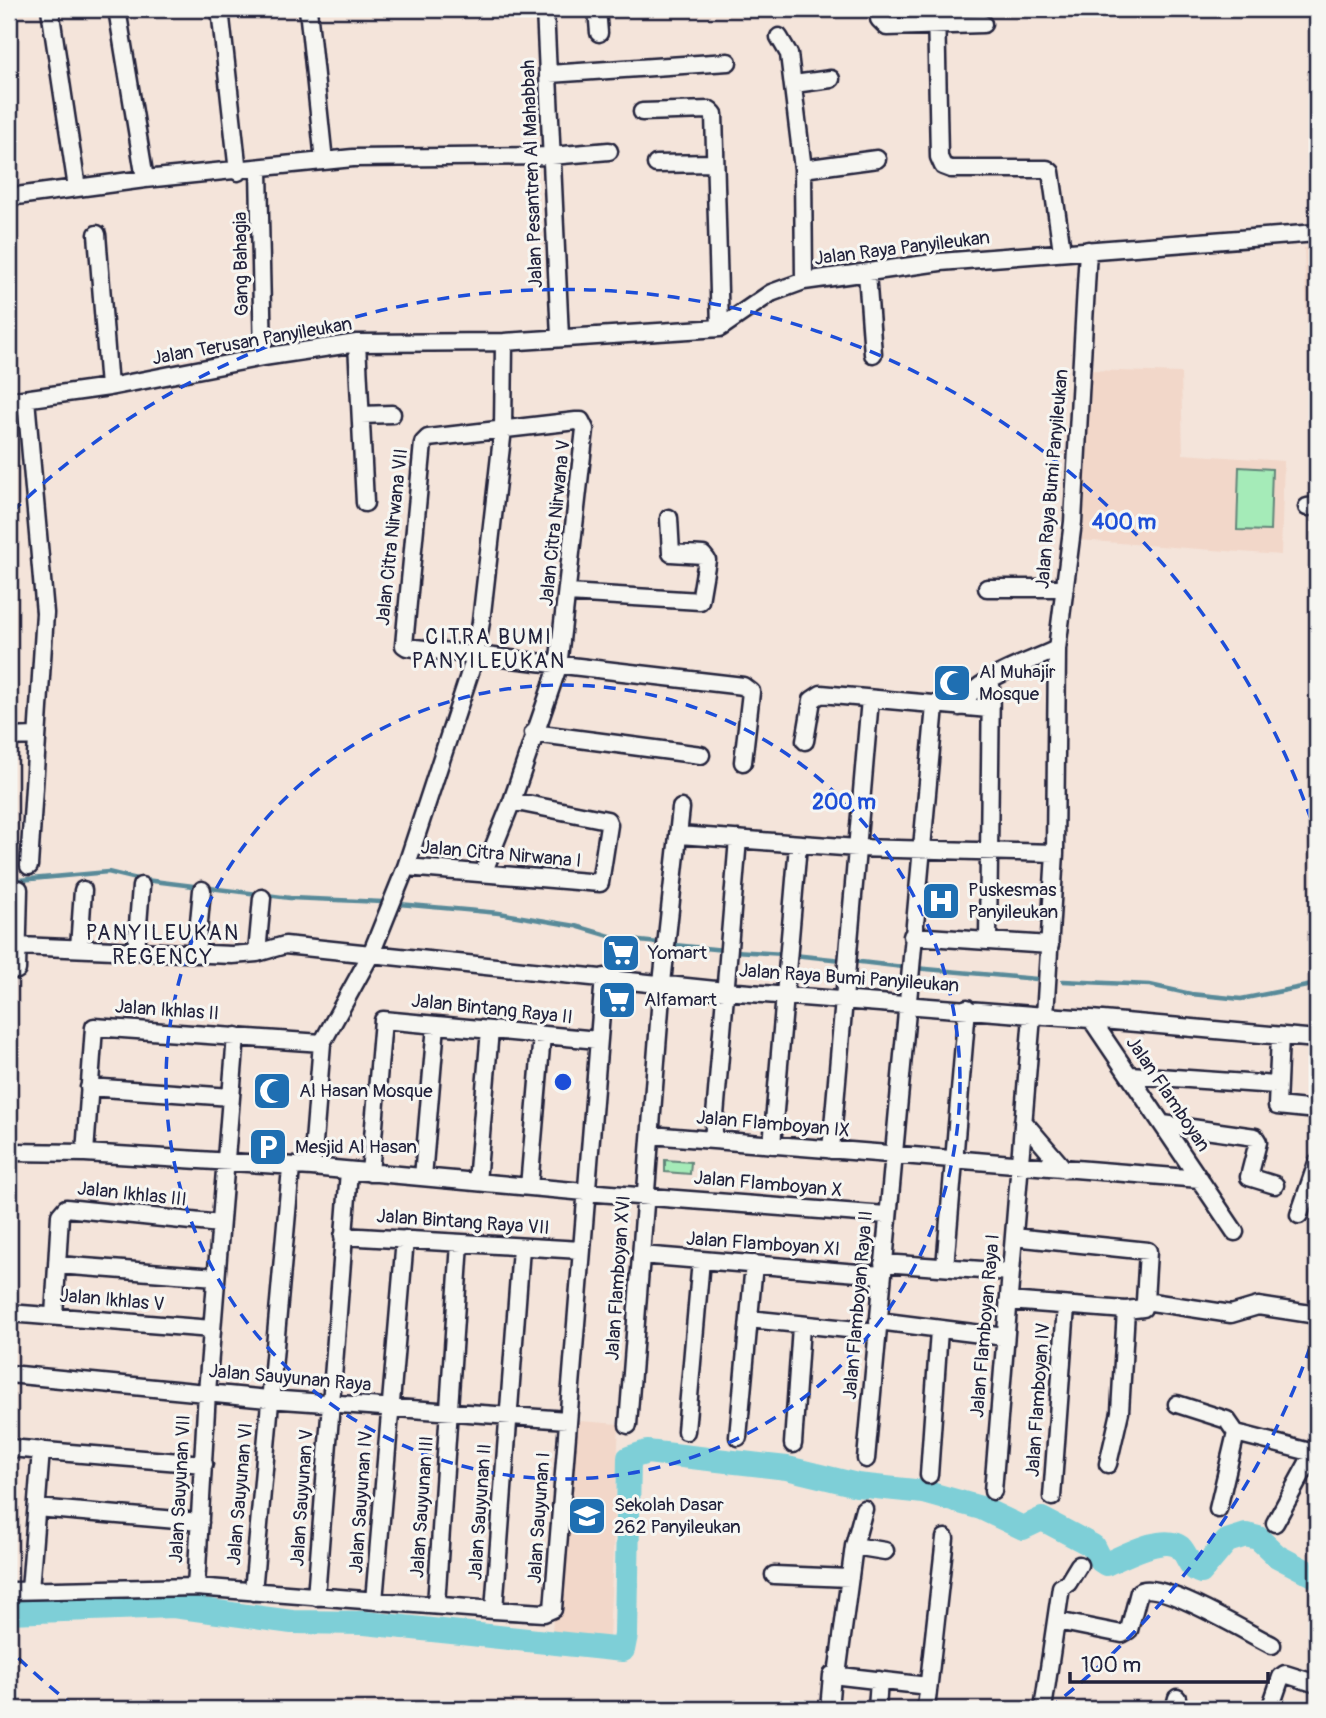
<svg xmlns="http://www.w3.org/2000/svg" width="1326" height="1718" font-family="Pangolin,sans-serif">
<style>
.built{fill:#f2d7c9}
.grass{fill:#a5ebb8;stroke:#64867a;stroke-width:2}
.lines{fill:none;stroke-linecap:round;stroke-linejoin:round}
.stream{stroke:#598a99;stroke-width:4.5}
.river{stroke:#7ecfd7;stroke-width:24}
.minor-casing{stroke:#22223b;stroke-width:21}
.minor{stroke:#f6f6f2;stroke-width:16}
.ring{fill:none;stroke:#1d4ed8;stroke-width:3.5;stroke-dasharray:12 9}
.labels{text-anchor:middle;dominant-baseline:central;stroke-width:6;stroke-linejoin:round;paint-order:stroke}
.street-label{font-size:19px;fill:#22223b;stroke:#f6f6f2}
.poi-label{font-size:19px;fill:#22223b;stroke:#f6f6f2;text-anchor:start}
.neighbourhood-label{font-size:21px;letter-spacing:2px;fill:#22223b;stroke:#f6f6f2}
.centre{fill:#1d4ed8;stroke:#f6f6f2;stroke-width:3.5}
.ring-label{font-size:21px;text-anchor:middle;font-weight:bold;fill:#1d4ed8;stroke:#f6f6f2;stroke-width:6;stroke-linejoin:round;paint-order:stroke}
</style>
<rect width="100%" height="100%" fill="#f4e4da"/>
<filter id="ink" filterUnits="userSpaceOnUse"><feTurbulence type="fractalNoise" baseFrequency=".0143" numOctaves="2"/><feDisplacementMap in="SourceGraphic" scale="14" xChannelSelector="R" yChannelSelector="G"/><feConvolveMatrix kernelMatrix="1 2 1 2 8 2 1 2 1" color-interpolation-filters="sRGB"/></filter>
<g filter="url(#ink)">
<path class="built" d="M1317,247v104h-9l-4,-103z
M1089,370l92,3 2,81 101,7 -3,94 -202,-15z
M567,1420l52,4 -10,213 -57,-4z"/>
<path class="grass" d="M1239,467l33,2 -2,62 -33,-1z
M665,1160l26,2 -1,12 -25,-2z"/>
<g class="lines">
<path class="stream" d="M9,881l99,-9 29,7 153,19 93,4
M399,904l100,9 77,13 44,13 39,4
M674,945l50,5
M734,951l50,3
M793,955l49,5
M852,961l51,6
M915,968l122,11
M1063,981l87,4 41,9 50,5 76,-15"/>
<path class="river" d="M9,1612l164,-6 119,16 73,1 258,27 3,-15 3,-177 18,-6 140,16 70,17 67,7 57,16 42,20 19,-9 51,27 7,14 6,4c17,-7 57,-30 74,-17 8,8 9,22 21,25l26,-31 19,-6 12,3 19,18 40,21"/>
<defs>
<path id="minor" d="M50,9l27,179
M117,9l28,170
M220,9l18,163
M308,9l16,152
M545,9l15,328
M597,9l2,24
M879,9v10l8,8 96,-3
M936,9l3,148 4,9 8,3h96l4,3 11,79
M779,37l10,17 14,115 1,112
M549,74l179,-12
M794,84l37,-5
M642,112l68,-2 4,4 6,214
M656,164l58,-1
M803,169l74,-10
M259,170l4,187
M9,197l136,-18 208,-21 198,-2 58,-5
M97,234l12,153
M867,273l6,81
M357,343l8,160
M26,399l19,214 -16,253
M9,401l100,-14 154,-30 94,-14 147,-1 216,-14 51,-35 33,-12 136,-19 377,-29
M361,415l31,-1
M1307,507l10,-1
M987,588h78
M568,593l132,8 7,-41 -4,-5 -32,-2 -2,-35
M959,707c19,-30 66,-43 98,-58
M533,733l168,22
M9,737l26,-1
M805,741l7,-41 9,-6 168,15
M679,835l178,13 198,5
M406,867l194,16 9,-58 -2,-5 -95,-19
M484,871l28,-70 46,-134 27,-238 -4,-8h-5l-148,17 -5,5 -19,202 3,2 336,39 8,6 -8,70
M912,936l138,9
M988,941l3,-261
M19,946l213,9 25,-2 28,-8 86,9 35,-87 69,-210 6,-35 22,-193 1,-87
M79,948l4,-58
M136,951l5,-65
M257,953l5,-55
M196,954l6,-64
M17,970l2,-81
M1045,1016l46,3 144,213
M1091,1019l226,20
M1280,1036l-3,70 40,4
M1130,1075l146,10
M89,1087l142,10
M1023,1121l41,48
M1163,1124l92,13 3,5 -9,35 26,8
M651,1135l549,44
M713,1140l25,-301
M772,1145l26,-300
M831,1150l39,-451
M9,1152l76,1 227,14 10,-124 49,-89 354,37 320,25 10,-163 2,-204 16,-127 15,-272
M85,1153l9,-126 228,16
M312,1167l273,25 301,23
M370,1173l13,-153 215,20
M423,1177l13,-152
M477,1182l13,-152
M529,1187l13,-152
M1299,1215l18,-52
M343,1236l238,14
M641,1255l241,20
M883,1263l127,9
M58,1265l158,12
M945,1267l22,-259
M1008,1301l118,9 17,-2 2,-7 3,-50 -134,-14
M1145,1301l86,13 27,-8 59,9
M9,1313l203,16
M54,1316l6,-101 6,-7 154,16
M749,1319l128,13
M878,1321l127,16
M9,1374l259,25 299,21
M1177,1404l50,16 9,13 78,20
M628,1425l34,-442 19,-175
M686,1431l15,-171
M738,1437l16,-173
M793,1444l8,-118
M9,1448l195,16
M866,1459l69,-753
M1108,1464l12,-52 6,-102
M929,1475l10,-145
M993,1491l39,-475
M1052,1497l14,-190
M37,1508l163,14
M1218,1509l18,-76
M1275,1523l42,-77
M854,1546l31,5
M774,1575l76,3
M196,1587l11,-195 29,-356
M30,1590l11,-140
M9,1591l187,-4 298,23 50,3 9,-4 51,-632
M253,1592l38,-424
M316,1597l33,-426
M374,1601l31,-362
M436,1605l24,-362
M494,1610l27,-362
M1057,1621l65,13 7,-4 10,-38c19,-14 110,42 133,53
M837,1675l17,-129 10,-37
M829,1709l3,-34 96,11
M877,1709l2,-29
M926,1709l19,-171
M1043,1709l18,-122 7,-4 11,-18
M1174,1709l3,-11
M1270,1709l11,-32 4,-3 32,10"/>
</defs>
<use href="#minor" class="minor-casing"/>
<use href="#minor" class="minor"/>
</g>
</g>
<g class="ring">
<circle cx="563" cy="1082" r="397"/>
<path d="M1317 1327A793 793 0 0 1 1051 1707M75 1707A793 793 0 0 1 12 1652M12 512A793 793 0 0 1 1317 837"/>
</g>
<defs>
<symbol id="mosque-square" viewBox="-11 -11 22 22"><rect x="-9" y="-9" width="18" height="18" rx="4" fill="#1f6fb2" stroke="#f6f6f2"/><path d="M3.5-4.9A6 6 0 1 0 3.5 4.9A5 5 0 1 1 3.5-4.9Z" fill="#fff"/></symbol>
<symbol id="hospital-square" viewBox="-11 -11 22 22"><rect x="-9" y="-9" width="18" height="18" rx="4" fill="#1f6fb2" stroke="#f6f6f2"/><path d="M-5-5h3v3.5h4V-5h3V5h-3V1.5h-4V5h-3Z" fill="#fff"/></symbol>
<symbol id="supermarket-square" viewBox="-11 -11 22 22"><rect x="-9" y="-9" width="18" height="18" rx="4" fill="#1f6fb2" stroke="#f6f6f2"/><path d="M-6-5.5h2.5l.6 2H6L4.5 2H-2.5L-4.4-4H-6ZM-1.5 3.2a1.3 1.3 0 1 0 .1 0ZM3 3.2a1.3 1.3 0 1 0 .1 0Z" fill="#fff"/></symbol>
<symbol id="parking-square" viewBox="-11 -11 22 22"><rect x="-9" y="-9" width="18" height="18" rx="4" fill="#1f6fb2" stroke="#f6f6f2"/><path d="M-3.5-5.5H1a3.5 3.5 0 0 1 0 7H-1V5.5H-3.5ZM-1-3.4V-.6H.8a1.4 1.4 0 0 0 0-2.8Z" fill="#fff"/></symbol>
<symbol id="school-square" viewBox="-11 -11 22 22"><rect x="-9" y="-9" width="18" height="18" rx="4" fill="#1f6fb2" stroke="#f6f6f2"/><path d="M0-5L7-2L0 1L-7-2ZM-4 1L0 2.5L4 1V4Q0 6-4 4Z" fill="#fff"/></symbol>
</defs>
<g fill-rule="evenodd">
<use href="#mosque-square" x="930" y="661" width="44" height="44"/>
<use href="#hospital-square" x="919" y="879" width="44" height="44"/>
<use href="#supermarket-square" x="599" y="931" width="44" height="44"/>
<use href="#supermarket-square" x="595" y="978" width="44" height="44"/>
<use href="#mosque-square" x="250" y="1069" width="44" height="44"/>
<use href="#parking-square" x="246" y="1125" width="44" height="44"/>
<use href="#school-square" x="565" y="1494" width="44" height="44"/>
</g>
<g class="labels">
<g class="street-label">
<text transform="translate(532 174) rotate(-92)">Jalan Pesantren Al Mahabbah</text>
<text transform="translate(902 248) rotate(-7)">Jalan Raya Panyileukan</text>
<text transform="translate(241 264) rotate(-91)">Gang Bahagia</text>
<text transform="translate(252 341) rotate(-10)">Jalan Terusan Panyileukan</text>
<text transform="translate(1052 479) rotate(-85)">Jalan Raya Bumi Panyileukan</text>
<text transform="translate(555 523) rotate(-84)">Jalan Citra Nirwana V</text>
<text transform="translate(392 537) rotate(-84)">Jalan Citra Nirwana VII</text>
<text transform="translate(501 854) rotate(5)">Jalan Citra Nirwana I</text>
<text transform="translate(849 978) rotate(4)">Jalan Raya Bumi Panyileukan</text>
<text transform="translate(492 1009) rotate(6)">Jalan Bintang Raya II</text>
<text transform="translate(167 1010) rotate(4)">Jalan Ikhlas II</text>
<text transform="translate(1168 1094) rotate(56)">Jalan Flamboyan</text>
<text transform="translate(773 1124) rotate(5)">Jalan Flamboyan IX</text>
<text transform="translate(768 1184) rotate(5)">Jalan Flamboyan X</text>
<text transform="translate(132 1194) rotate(6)">Jalan Ikhlas III</text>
<text transform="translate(463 1222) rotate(4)">Jalan Bintang Raya VII</text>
<text transform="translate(763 1244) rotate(4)">Jalan Flamboyan XI</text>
<text transform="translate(618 1278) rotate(-86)">Jalan Flamboyan XVI</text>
<text transform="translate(112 1300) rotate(5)">Jalan Ikhlas V</text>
<text transform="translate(858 1305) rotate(-85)">Jalan Flamboyan Raya II</text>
<text transform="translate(985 1326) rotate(-85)">Jalan Flamboyan Raya I</text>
<text transform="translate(290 1378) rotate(5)">Jalan Sauyunan Raya</text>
<text transform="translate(1038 1400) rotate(-86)">Jalan Flamboyan IV</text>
<text transform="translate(180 1489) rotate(-87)">Jalan Sauyunan VII</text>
<text transform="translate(240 1494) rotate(-85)">Jalan Sauyunan VI</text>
<text transform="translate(302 1498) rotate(-86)">Jalan Sauyunan V</text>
<text transform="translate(361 1502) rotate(-86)">Jalan Sauyunan IV</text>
<text transform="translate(422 1507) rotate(-86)">Jalan Sauyunan III</text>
<text transform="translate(480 1512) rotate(-86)">Jalan Sauyunan II</text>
<text transform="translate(539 1518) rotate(-86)">Jalan Sauyunan I</text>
</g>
<g class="poi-label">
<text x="979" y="672">Al Muhajir<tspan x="979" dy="22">Mosque</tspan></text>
<text x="968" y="890">Puskesmas<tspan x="968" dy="22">Panyileukan</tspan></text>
<text x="648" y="953">Yomart</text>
<text x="644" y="1000">Alfamart</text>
<text x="299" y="1091">Al Hasan Mosque</text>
<text x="295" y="1147">Mesjid Al Hasan</text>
<text x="614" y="1505">Sekolah Dasar<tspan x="614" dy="22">262 Panyileukan</tspan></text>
</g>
<g class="neighbourhood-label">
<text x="489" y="637">CITRA BUMI<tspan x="489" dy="24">PANYILEUKAN</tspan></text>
<text x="163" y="933">PANYILEUKAN<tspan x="163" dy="24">REGENCY</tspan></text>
</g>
</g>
<circle cx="563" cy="1082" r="10" class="centre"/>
<g class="ring-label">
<text x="1124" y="529">400 m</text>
<text x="844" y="809">200 m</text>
</g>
<rect width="1326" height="1718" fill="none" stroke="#f6f6f2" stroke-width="35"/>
<rect x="18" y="18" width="1291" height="1683" fill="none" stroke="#22223b" stroke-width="2.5" filter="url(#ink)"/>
<path d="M1070 1672v10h198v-10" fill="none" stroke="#22223b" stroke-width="3.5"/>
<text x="1081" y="1672" font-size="21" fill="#22223b" stroke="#f6f6f2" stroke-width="5" paint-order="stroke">100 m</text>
</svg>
